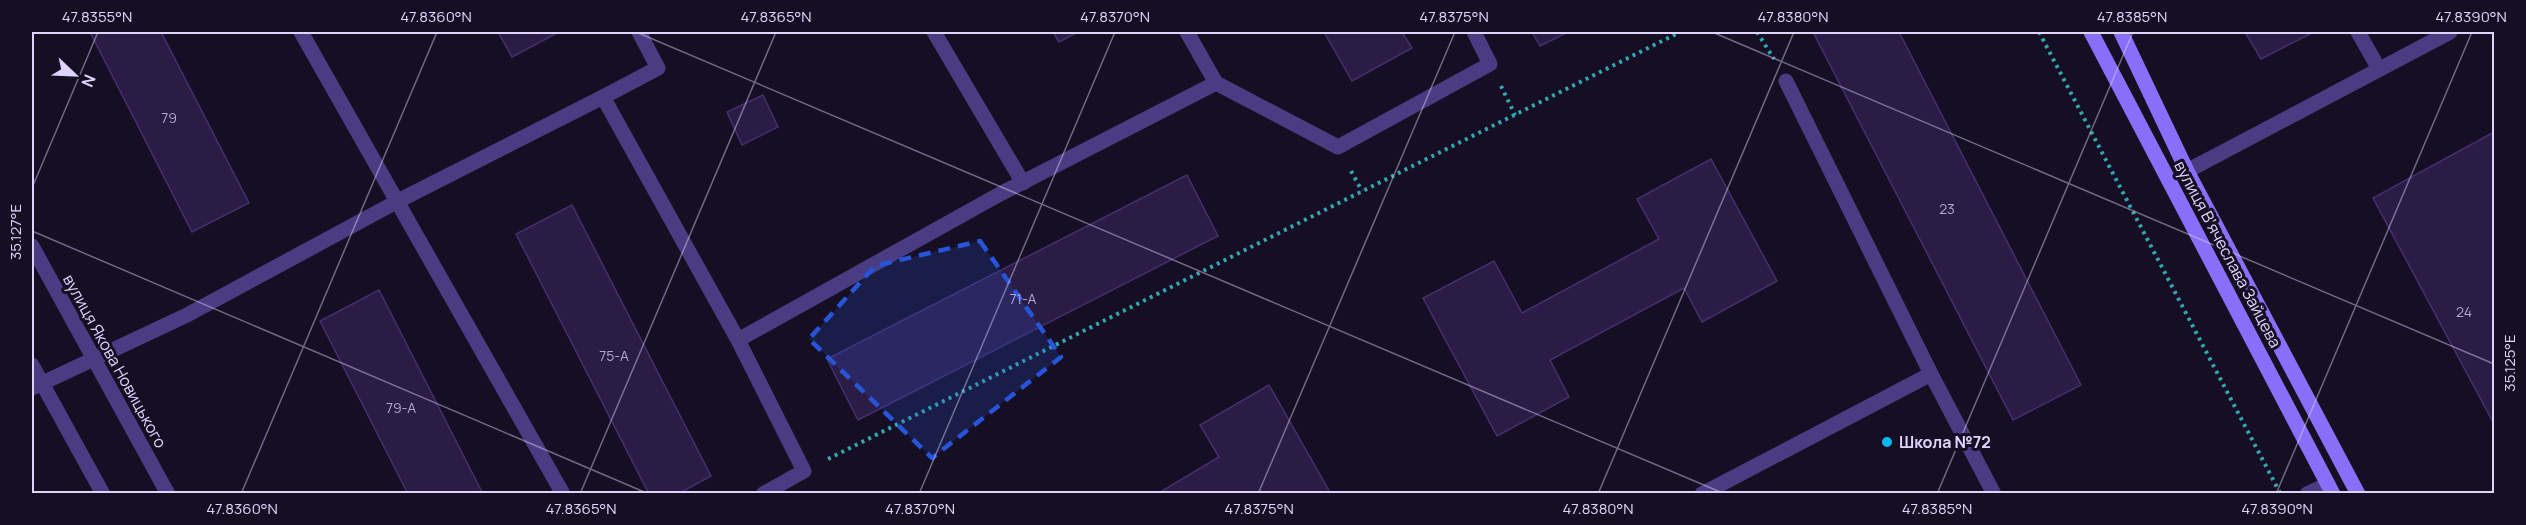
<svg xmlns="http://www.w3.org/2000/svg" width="2526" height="525" font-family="Manrope,sans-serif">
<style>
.building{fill:#2b1c45;stroke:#462f70;stroke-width:1.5}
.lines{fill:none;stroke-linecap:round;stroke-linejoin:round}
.path{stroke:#33a6b3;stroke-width:4;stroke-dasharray:3 4.5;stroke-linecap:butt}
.service{stroke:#4a3c82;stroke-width:15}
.pedestrian{stroke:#4a3c82;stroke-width:15}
.minor{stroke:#4a3c82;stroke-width:15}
.secondary{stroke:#886ffa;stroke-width:15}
.marked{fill:#2755da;fill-opacity:0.2;stroke:#2755da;stroke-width:4.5;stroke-dasharray:12 8;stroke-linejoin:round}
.ticks{fill:none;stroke:#e0d4fe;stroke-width:1.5;stroke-opacity:0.45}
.poi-dot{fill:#08b8f5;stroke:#160f24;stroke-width:2}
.labels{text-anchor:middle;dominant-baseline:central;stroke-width:6;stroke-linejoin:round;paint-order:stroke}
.number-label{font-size:14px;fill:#b3a6d0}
.street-label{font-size:16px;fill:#e0d4fe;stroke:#160f24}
.poi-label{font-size:16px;font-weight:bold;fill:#e0d4fe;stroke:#160f24;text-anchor:start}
.neatline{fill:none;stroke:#e0d4fe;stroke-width:2}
.ticks-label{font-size:15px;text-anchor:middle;fill:#e0d4fe}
</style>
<rect width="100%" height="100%" fill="#160f24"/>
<path class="building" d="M90,32h71l88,171 -57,29z
M498,32h61l-47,25z
M1053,32h25l-19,10z
M1324,32h78l10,16 -60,33z
M1532,32h36l-28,14z
M1813,32h86l182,353 -68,35z
M2245,32h69l-53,27z
M763,95l15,32 -36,18 -15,-33z
M2494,132v292l-121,-226z
M1711,159l66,122 -75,41 -18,-34 -134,72 19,37 -72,39 -74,-138 71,-37 28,52 137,-74 -22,-40z
M1187,175l31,61 -360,184 -31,-61z
M572,205l139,271 -33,18h-29l-133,-260z
M379,290l104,204h-75l-88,-173z
M1269,385l62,109h-174l62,-37 -19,-32z"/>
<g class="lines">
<path class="path" d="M1757,32l17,27
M2039,32l241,461
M1501,86l14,29
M1351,171l11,20
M828,459l852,-427"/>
<path class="service" d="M301,32l262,462
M934,32l89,151
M1187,32l29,51
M1786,81l145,293
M603,97l55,-29 -19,-36
M738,340l66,131 -41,23
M32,388l155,-73 211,-114 205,-104 135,243 262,-146 216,-111 122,64 152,-83 -16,-32
M1702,494l229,-120 63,120
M2307,494l21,-10"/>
<path class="pedestrian" d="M32,246l136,248
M32,365l71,129"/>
<path class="minor" d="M2358,32l21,37
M2187,171l263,-139"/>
<path class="secondary" d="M2091,32l242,462
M2121,32l66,139 171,323"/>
</g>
<path class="marked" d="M980,241l81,116 -129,101 -123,-119 66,-73z"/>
<path class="ticks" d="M636,32l1089,462M1712,32l782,332M32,188l66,-156M32,231l617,263M241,494l196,-462M580,494l196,-462M919,494l196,-462M1258,494l197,-462M1598,494l196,-462M1937,494l196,-462M2276,494l196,-462"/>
<circle class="poi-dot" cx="1887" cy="442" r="6"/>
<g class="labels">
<g class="number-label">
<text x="169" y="117">79</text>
<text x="1947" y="208">23</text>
<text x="1023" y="298">71-А</text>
<text x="2464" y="311">24</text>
<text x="614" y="355">75-А</text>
<text x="401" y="407">79-А</text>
</g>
<g class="street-label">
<text transform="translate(2228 254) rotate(62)">вулиця Вʼячеслава Зайцева</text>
<text transform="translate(115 361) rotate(61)">вулиця Якова Новицького</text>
</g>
<g class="poi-label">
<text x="1899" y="442">Школа №72</text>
</g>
</g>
<rect width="2526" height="525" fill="none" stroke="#160f24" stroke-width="66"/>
<g transform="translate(75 75) rotate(113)" stroke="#160f24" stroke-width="4.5" paint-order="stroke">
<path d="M0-4.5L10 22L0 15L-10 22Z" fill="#e0d4fe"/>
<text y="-9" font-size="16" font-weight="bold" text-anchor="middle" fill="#e0d4fe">N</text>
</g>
<rect x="33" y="33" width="2460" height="459" class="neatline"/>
<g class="ticks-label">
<text x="97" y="22">47.8355°N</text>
<text x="436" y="22">47.8360°N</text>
<text x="776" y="22">47.8365°N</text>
<text x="1115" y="22">47.8370°N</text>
<text x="1454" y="22">47.8375°N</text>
<text x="1793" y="22">47.8380°N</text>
<text x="2132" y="22">47.8385°N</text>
<text x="2471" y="22">47.8390°N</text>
<text transform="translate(16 232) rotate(-90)" y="5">35.127°E</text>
<text transform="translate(2510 363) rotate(-90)" y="5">35.125°E</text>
<text x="242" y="514">47.8360°N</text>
<text x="581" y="514">47.8365°N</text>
<text x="920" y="514">47.8370°N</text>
<text x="1259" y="514">47.8375°N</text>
<text x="1598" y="514">47.8380°N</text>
<text x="1937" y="514">47.8385°N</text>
<text x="2277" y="514">47.8390°N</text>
</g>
</svg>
